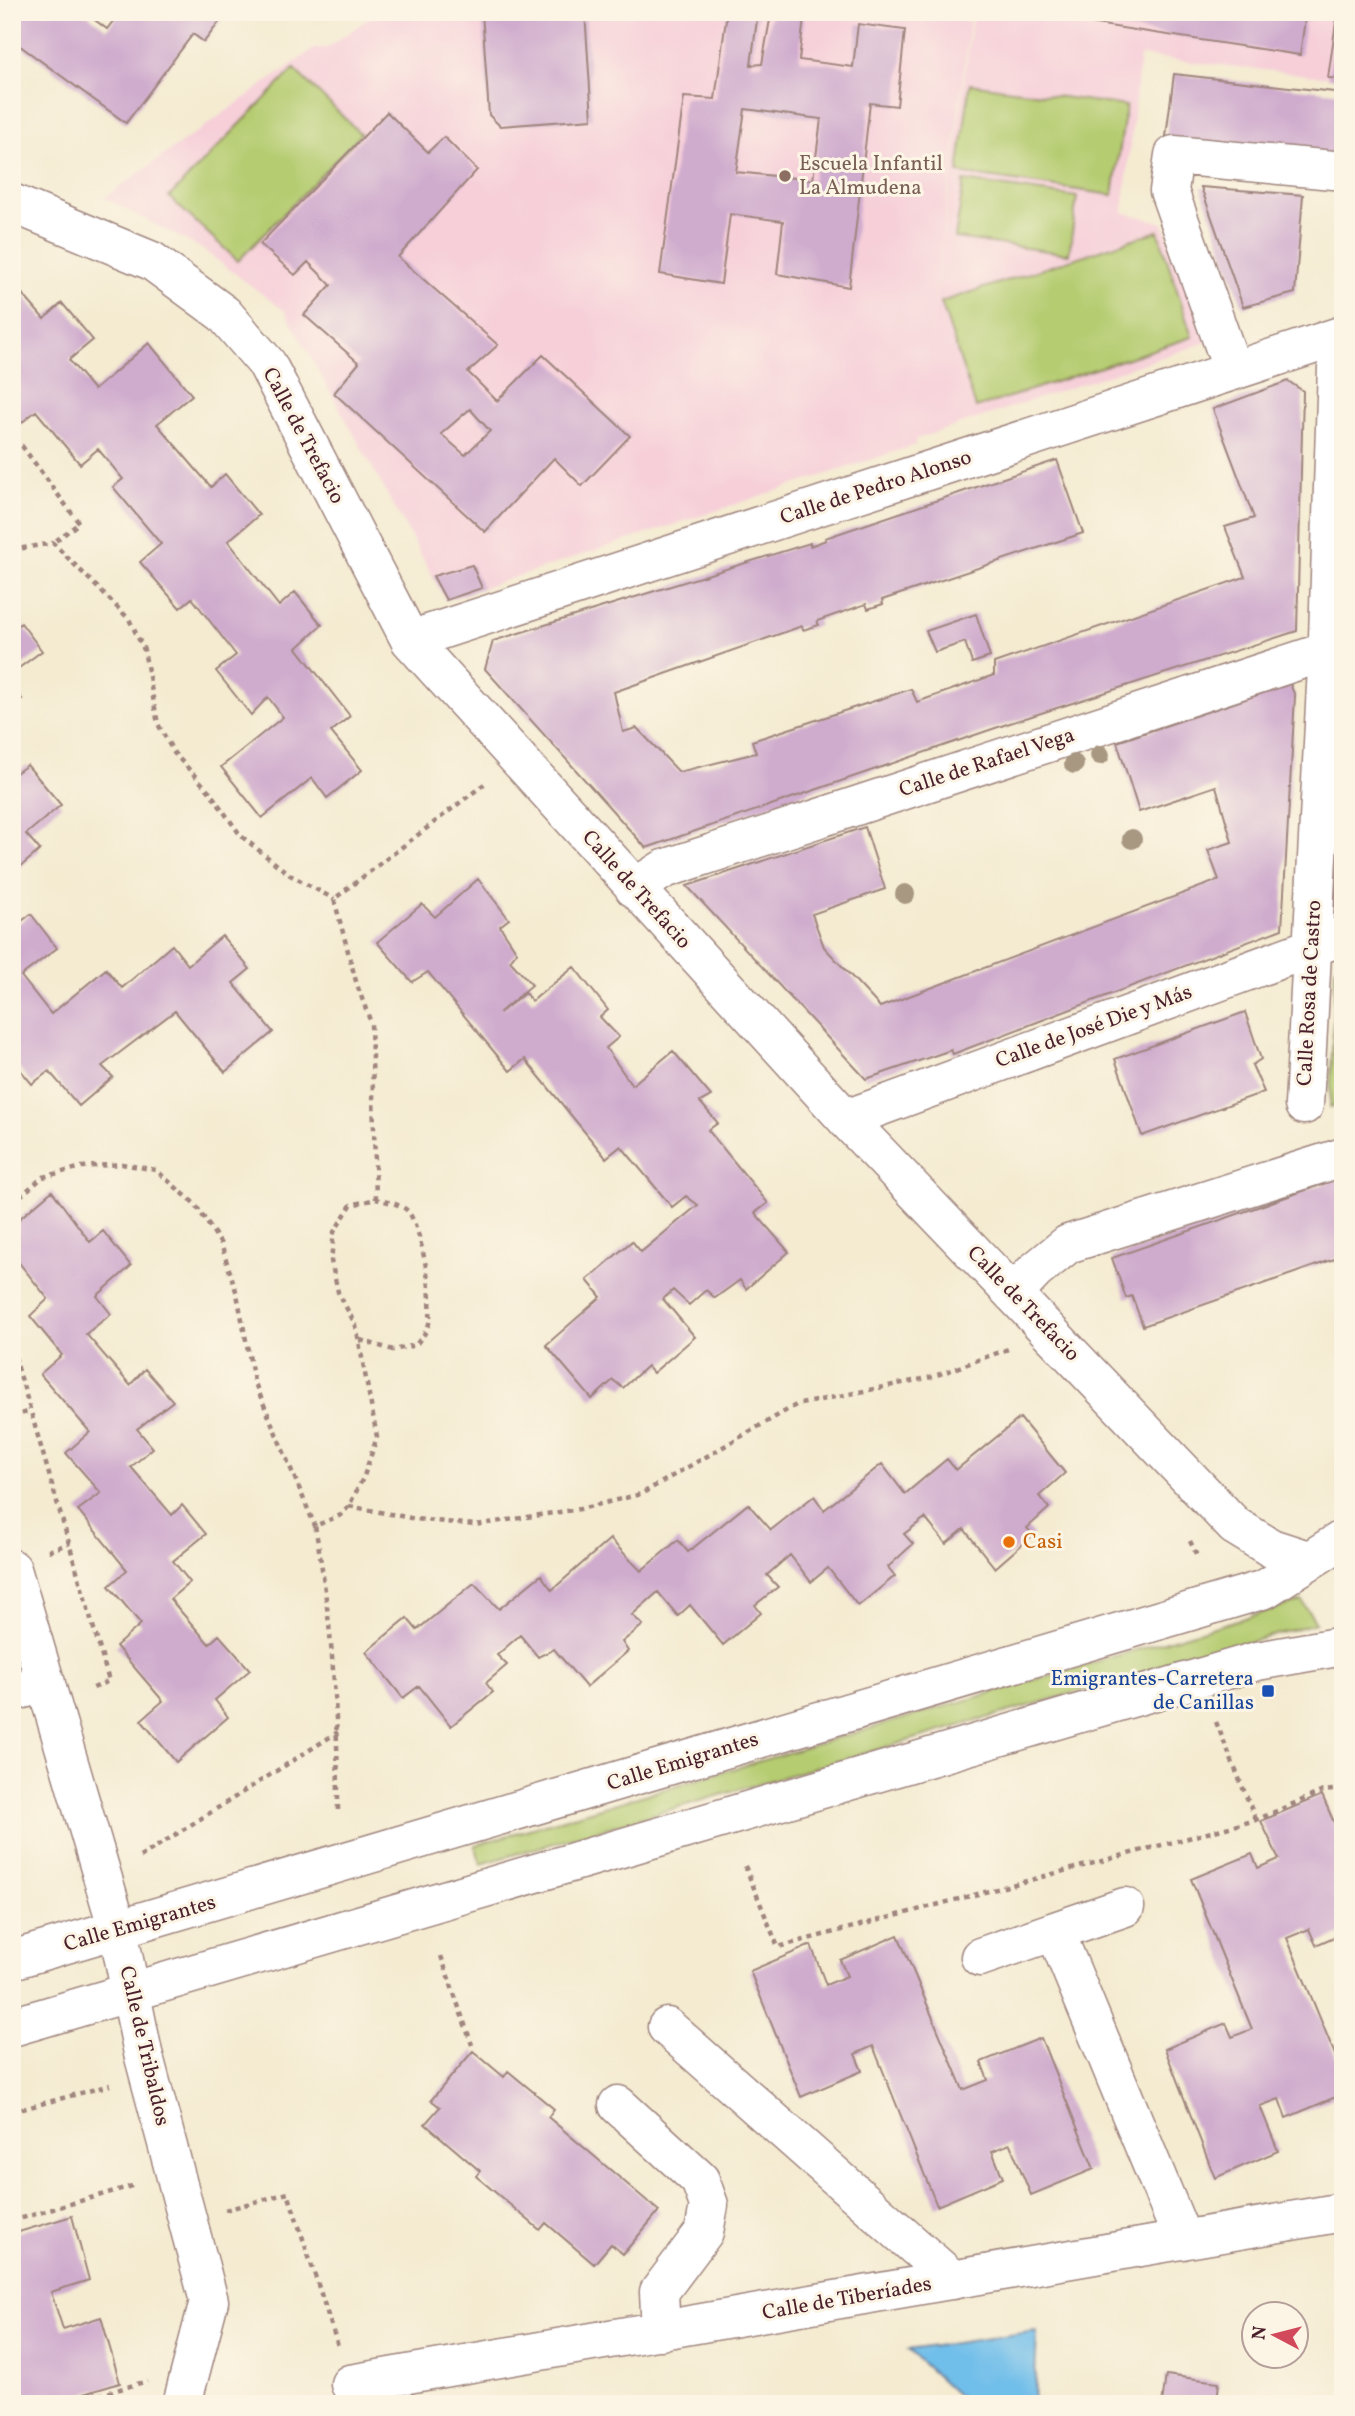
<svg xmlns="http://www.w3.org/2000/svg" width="1355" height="2416" font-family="Vollkorn,serif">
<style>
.built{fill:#f6cfd9}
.green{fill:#b5cc71;stroke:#80764e;stroke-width:2}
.water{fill:#70beea;stroke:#5d6e8a;stroke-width:2}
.building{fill:#cfabcd;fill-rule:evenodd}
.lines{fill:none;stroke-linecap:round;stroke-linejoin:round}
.minor-casing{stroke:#9f857e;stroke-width:41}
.path{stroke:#9f857e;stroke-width:4.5;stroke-dasharray:5 5;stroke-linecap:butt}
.minor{stroke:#fff;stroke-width:38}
.tree{fill:#a89781}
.education-dot{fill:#8d6e63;stroke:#fcf5e5;stroke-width:2.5}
.food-dot{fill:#e8710a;stroke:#fcf5e5;stroke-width:2.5}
.transit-dot{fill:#1a4fb4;stroke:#fcf5e5;stroke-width:2.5}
.labels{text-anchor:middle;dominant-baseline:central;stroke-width:6;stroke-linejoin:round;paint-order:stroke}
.education-label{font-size:21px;fill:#785e54;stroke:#fcf5e5;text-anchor:start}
.street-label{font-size:21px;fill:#4a1f2b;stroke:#fcf5e5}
.food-label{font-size:21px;fill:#c56008;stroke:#fcf5e5;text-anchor:start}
.transit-label{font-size:21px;fill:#164399;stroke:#fcf5e5;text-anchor:end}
</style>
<rect width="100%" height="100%" fill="#fcf5e5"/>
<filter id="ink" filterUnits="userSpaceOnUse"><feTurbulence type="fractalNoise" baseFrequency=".0143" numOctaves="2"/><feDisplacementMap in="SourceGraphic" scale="14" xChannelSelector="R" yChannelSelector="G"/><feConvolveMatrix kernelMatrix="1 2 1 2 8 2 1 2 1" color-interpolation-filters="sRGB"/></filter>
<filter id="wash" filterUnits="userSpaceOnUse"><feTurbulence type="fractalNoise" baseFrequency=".00686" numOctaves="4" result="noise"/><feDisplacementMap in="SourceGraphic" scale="28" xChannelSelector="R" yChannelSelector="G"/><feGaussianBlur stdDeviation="1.57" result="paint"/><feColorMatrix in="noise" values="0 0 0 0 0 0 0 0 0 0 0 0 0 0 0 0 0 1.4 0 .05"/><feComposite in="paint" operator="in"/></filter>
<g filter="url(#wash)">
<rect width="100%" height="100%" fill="#f4ebd1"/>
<path class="built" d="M377,12h516l77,10 -49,382 52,-392h370v67l-203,-23 -17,156 40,11 44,119 -291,97 -1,6 -469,155 -161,-289 -83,-62 -98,-51 211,-150h12z"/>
<path class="green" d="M294,69l67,65 -123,127 -69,-64z
M970,84l156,22 -13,89 -155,-22z
M964,181l113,16 -8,57 -114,-16z
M1158,231l34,106 -216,71 -35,-106z
M1343,966v136l-13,5 5,-139z
M1302,1601l14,22 -835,241 -6,-19z"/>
<path class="water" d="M1037,2331l-3,73h-67l-59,-54z"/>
<g id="blocks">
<path class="building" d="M12,12h72l23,17 13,-17 131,2 -28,3 -19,25 -11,-8 -67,89 -114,-83z
M482,12h103l7,107 -92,7 -11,-11z
M727,12h31l-7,53 11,-1 9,-50 33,4 -5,42 54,7 5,-43 47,6 -8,76 -27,-3 -21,184 -72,-13 6,-53 -53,-7 -9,70 -61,-10 24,-177 31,2zM745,109l76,10 -8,61 -77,-8z
M1049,12h257l-6,43 -251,-38z
M1337,15l6,1v63l-15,-1z
M1174,74l169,19v68l-178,-17z
M387,112l41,40 16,-15 33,33 -79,87 100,88 -30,27 29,29 46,-46 87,81 -48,50 -28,-28 -69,74 -151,-139 25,-30 -55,-48 27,-30 -23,-23 -13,13 -35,-31zM470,409l20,22 -25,24 -24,-21z
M1201,187l102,8 -8,98 -52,14z
M12,282l32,37 18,-16 31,37 -24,20 25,30 55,-47 43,52 -35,29 54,63 14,-13 34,41 -31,26 51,65 16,-14 27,33 -25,23 53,68 -19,16 31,38 -35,28 -15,-20 -50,40 -41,-51 62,-50 -15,-20 -17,18 -35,-44 20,-16 -44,-57 -12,10 -40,-46 21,-18 -48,-57 10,-8 -25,-30 -18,15 -44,-53 -21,17 -3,-4z
M1288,381l15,10 -6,240 -287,92 -364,125 -161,-179 8,-28 317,-98v3l16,-6 -1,-2 232,-78 26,73 -201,67 1,4 -15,5 -2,-5 -49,17 2,4 -16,5 -1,-4 -188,66 9,40 14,-4 42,44 77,-19 -4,-12 159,-52 6,13 77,-27v-12l251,-86 -20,-50 29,-9 -41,-109z
M472,565l10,23 -36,12 -13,-24z
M976,614l14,43 -18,6 -7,-21 -30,10 -9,-21z
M21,623l21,28 -30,22v-44z
M1290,684l5,12 -13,233 -329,125 -2,-4 -85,29 -179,-193 178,-59 20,62 -73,25 12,33 56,60 339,-127 -11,-30 24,-8 -16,-56 -77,26 -22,-70z
M12,686l10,13 -10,6z
M27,765l34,40 -35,29 14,16 -28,24v-98z
M1343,797v110l-8,2 4,-111z
M478,879l31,40 -9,7 17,26 -7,9 22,24 -33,28 26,-20 7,8 42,-34 34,43 -8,7 19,20 -13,11 26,37 41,-34 38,45 -11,6 18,21 -10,7 60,73 -13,10 34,39 -43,37 -6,-9 -25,18 -9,-8 -17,15 -16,-15 -10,9 32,38 -42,36 -6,-7 -24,22 -10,-8 -21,19 -46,-54 55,-48 -14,-17 45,-39 9,11 57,-47 -12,-9 -14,11 -51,-61 -15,12 -81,-99 -15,12 -82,-99 -16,10 -35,-40 45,-38 13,13z
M31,914l26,34 -36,28 30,38 55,-45 16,19 50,-43 16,20 34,-29 28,33 -17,14 40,49 -48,40 -50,-61 -73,55 11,11 -34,29 -30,-35 -17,13 -20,-24v-136l2,3z
M1245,1012l16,47 -9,6 12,27 -122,44 -27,-77z
M1343,1177v79l-200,70 -11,-30 -6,2 -14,-40z
M52,1191l38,51 13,-11 28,35 -34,30 14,18 -25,20 44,51 15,-16 28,32 -36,28 16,19 -22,19 41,48 10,-10 24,29 -33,27 17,21 -20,17 39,45 10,-9 31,35 -35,30 13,17 -52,45 -35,-42 22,-19 -47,-55 25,-22 -32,-38 18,-16 -49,-60 23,-17 -35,-40 24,-21 -50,-58 22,-19 -32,-39 18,-17 -36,-45v-29z
M1020,1418l45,55 -26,23 10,12 -22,20 6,7 -38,33 -31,-39 -18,15 -21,-26 -21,16 9,10 -25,23 7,9 -37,30 -30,-38 -17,14 -21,-27 -23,20 11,12 -23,18 6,8 -38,32 -33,-40 -12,11 -20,-24 -26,23 11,10 -21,17 6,9 -42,36 -32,-38 -16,8 -18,-22 -23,20 10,10 -21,18 7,9 -42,34 -32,-40 -16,12 -37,-46 41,-34 10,12 57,-47 25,26 42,-34 11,15 58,-51 31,32 37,-31 10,12 60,-48 23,26 43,-34 10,14 58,-46 23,30 42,-35 9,11z
M1322,1795l21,48v90l-27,12 -7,-16 -22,9 56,136v20l-57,24 -7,-19 -19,7 18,45 -63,27 -50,-129 61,-26 6,14 20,-8 -61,-150 61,-25 6,14 21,-9 -18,-38z
M898,1935l65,155 25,-10 -7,-18 60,-24 53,131 -63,26 -21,-51 -18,7 11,27 -66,28 -64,-160 -18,8 7,17 -61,26 -51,-126 61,-26 15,40 21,-9 -7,-16z
M473,2051l31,26 4,-6 46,38 -6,8 111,94 -36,43 -12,-10 -17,20 -48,-41 -6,7 -64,-54 4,-5 -55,-47 15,-17 -9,-7z
M72,2216l17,64 -38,12 12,37 38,-12 19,66 -70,21h-38v-170z
M1166,2375l53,7 -2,19 10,3h-65z"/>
</g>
</g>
<g filter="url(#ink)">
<use href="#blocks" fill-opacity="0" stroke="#9f857e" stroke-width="2"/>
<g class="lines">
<defs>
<path id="minor" d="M12,203l140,58 72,53 43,50 143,276 436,479 389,407 36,22 37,12
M1233,371l-64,-180 5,-36 159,15
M410,640l933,-305
M634,888l30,-19 679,-223
M1304,1105l23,-438 11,-330
M846,1119l497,-183
M1013,1294l22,-23 33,-27 275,-87
M12,1569l106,361 25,123 66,248 -27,103
M12,1692l34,-9
M1125,1907l-70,24 128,309
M980,1957l75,-26
M12,1960l1253,-371 78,-50
M12,2027l1245,-366 86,-15
M667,2027l286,253
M618,2105l82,75 9,25 -5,27 -45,60 2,39
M350,2384l993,-172"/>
</defs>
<use href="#minor" class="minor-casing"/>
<path class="path" d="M12,444l10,2 57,77 -26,20
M12,550l41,-7 76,76 15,31 14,74 16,29 35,38 32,45 49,39 44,24
M12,1203l31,-26 39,-10 40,-3 34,6 39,34 26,40 16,50 17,87 61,145
M360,1340l33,10 23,-5c4,-6 10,-12 12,-18 8,-22 -6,-93 -18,-113 -6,-10 -23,-12 -34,-15
M12,1347l97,334 -20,9
M12,1416l19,-5
M349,1506l67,13 59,6 105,-16 61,-15 155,-89 136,-28 76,-28
M1190,1541l7,15
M48,1551l22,-8
M1216,1722l40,98
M338,1810c0,-95 -6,-190 -23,-284l26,-11 8,-9 15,-30 13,-39 -21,-111 -18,-34 -7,-31 3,-29 17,-27 25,-6 -5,-176 -14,-38 -23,-86 153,-117
M140,1857l198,-125
M745,1866l33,81 478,-127 67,-29 20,-2
M441,1956l31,89
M12,2112l98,-27
M225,2210l63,-17 50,153
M12,2221l123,-36
M70,2404l77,-23"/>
<use href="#minor" class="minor"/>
</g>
<g class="tree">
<circle cx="1100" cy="755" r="10"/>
<circle cx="1074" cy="764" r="10"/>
<circle cx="1132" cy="839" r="10"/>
<circle cx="905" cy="894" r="10"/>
</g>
</g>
<circle class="education-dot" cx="785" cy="176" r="7"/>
<circle class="food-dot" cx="1009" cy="1542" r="7"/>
<rect class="transit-dot" x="1261" y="1684" width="14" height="14" rx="3.5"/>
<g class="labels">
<g class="education-label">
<text x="799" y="164">Escuela Infantil<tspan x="799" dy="24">La Almudena</tspan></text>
</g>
<g class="street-label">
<text transform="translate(303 436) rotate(62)">Calle de Trefacio</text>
<text transform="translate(876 488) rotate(-18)">Calle de Pedro Alonso</text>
<text transform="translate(987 763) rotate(-18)">Calle de Rafael Vega</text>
<text transform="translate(636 890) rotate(48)">Calle de Trefacio</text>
<text transform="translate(1310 993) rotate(-87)">Calle Rosa de Castro</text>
<text transform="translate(1094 1027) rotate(-20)">Calle de José Die y Más</text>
<text transform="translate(1023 1304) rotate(46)">Calle de Trefacio</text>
<text transform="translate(683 1762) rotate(-17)">Calle Emigrantes</text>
<text transform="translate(140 1924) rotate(-16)">Calle Emigrantes</text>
<text transform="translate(144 2046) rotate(77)">Calle de Tribaldos</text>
<text transform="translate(847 2299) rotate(-10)">Calle de Tiberíades</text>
</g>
<g class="food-label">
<text x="1023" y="1542">Casi</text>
</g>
<g class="transit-label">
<text x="1254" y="1679">Emigrantes-Carretera<tspan x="1254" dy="24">de Canillas</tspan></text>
</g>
</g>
<rect width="1355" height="2416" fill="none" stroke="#fcf5e5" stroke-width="42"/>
<g transform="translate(1275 2335) rotate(277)"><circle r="33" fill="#fcf5e5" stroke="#b59f9b" stroke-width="2"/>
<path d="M0-5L12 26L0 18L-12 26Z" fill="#d1495b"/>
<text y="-10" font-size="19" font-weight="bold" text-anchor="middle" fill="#4a1f2b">N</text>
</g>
</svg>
